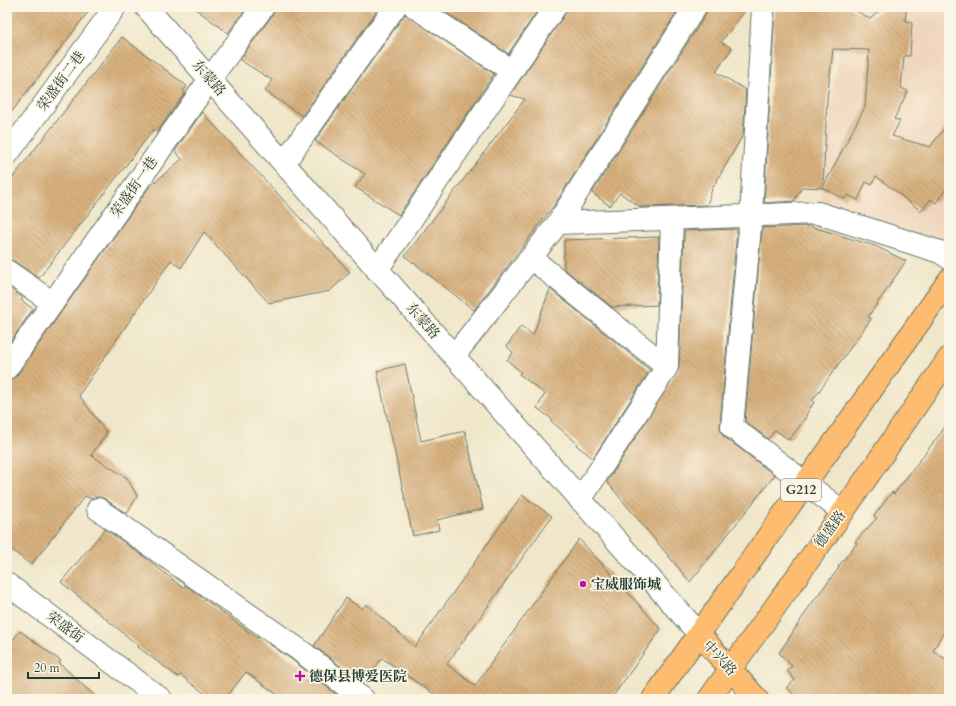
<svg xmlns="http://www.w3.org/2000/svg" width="956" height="706" font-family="Cardo,'Noto Serif SC',serif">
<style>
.built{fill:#efd6bc}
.building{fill:url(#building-back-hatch);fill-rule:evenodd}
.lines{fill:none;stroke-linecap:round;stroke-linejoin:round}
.minor-casing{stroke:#687868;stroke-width:24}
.major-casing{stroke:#687868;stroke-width:24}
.highway-casing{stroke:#687868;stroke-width:24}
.minor{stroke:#fff;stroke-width:22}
.major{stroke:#fdbc6f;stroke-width:22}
.highway{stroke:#fdbc6f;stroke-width:22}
.poi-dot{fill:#b5179e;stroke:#fcf5e5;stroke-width:1.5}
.labels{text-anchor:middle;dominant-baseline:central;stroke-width:3.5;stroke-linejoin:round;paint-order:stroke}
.shield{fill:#fcf5e5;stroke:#617469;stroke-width:1}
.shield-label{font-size:13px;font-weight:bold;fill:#1f3d34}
.street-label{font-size:14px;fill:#1f3d34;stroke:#fcf5e5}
.poi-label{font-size:14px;font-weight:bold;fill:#1f3d34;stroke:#fcf5e5;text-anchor:start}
</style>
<defs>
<pattern id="building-back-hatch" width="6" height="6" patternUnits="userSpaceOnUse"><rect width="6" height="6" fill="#d8b07d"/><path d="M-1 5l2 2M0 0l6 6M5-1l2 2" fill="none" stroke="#af9067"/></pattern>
</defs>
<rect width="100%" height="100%" fill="#fcf5e5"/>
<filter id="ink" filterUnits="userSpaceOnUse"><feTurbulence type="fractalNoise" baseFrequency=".025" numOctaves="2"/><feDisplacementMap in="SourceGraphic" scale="8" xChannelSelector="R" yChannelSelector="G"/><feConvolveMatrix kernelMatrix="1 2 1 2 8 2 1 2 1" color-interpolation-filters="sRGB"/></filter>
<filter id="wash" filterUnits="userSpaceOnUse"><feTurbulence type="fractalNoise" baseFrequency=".012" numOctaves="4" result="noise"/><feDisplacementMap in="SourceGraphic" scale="16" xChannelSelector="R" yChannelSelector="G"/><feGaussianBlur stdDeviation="0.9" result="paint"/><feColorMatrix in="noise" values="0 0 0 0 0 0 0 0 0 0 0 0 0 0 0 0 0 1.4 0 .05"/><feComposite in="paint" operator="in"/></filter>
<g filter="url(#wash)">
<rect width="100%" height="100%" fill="#f0e7ca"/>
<path class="built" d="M858,7h91v240l-129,-42 19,-168z"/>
<g id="blocks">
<path class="building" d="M7,7h85l-85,111z
M193,7h54l-19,26z
M275,7h93l8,5 -74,104 -37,-25 7,-11 -32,-20 33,-46z
M438,7h102l-32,47z
M567,7h113l-125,197 -81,106 -69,-54 120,-157 -15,-4 55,-81z
M707,7h41l-27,35 11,6 -16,24 30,18 -3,45 -31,54 -5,16 -67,2 -20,-14 -10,13 -18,-13 114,-179z
M775,7h75l20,12 14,-12h23l-2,13 7,3 -2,33h-6l-3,32 7,3 -14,28 6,2 -8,15 38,11 19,-25v63l-13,18 -5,-4 -10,12 -45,-35 -4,9 -6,-3 -8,18 -10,-5 -3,4 -22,-11 -21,-1 -8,14 -30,2zM833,49l36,1 -4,57 -42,80 4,-87z
M405,14l89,60 -95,141 -44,-28 10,-13 -50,-33z
M122,37l65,49 -4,5 2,2 -28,39 -3,-3 -115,149 -25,-17 -7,-2v-74z
M202,112l148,160 -20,19 -61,12 -65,-71 -23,36 -10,-8 -92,135 28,38 -16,22 36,23 10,18 -10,18 -22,-15 -6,-2 -8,2 -6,-3 -54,69 -24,-19v-166l6,-1 4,-4 132,-188 33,-28 -7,-8z
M809,226l66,20 31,15 -38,56 3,2 -59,82 2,1 -8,13 1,1 -18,24 -14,-10 -7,9 -23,-18 17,-193z
M737,229l-17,197 1,6 3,5 51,38 -85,107 -83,-100 72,-113 5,-138z
M659,237l-2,68 -45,2 -48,-38v-29z
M7,286l16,12 -2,2 12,9 -26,37z
M550,289l100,81 -57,88 -17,-13 1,-2 -26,-22 1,-2 -15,-11 8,-14 -26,-20 2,-2 -14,-12 6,-7 -6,-7 14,-20 12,9z
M405,364l16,77 44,-10 18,78 -46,11 2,10 -26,6 -36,-165z
M949,422v201l-16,28 16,10v26l-8,12h-144l-10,-12 8,-7 -8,-10 5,-4 -13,-13 35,-53 25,-32 -1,-1 19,-24 -2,-1 22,-24 -3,-2 18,-24 2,2z
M522,495l30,21 -105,148 28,22 104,-147 82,90 -50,70h-170l-59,-41 -18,26 -50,-38 32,-48 16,11 4,-5 49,43z
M105,529l41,29 37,30 2,-3 72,53 1,-2 33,23 51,40h-59l-37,-27 -21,27h-13l-32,-24 -2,2 -40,-30 1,-1 -78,-64z
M20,631l41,30 -2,2 39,36h-91v-52z"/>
</g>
</g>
<g filter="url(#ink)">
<use href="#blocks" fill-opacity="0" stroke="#687868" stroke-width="1"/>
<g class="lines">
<defs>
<path id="minor" d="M146,7l554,628
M415,7l97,64
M763,7l-12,209 -19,211 111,85
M7,155l108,-148
M284,163l111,-156
M558,223l137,-216
M531,258l136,109
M377,270l178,-263
M7,271l46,32
M454,356l104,-133 260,-10 122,39 9,6
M7,368l203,-289 53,-72
M580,500l87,-133 5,-148
M98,509l200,140 65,50
M7,584l154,115"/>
<path id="major" d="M700,635l57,64"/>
<path id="highway" d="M653,699l296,-419
M709,699l134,-187 106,-154"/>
</defs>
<use href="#minor" class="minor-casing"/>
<use href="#major" class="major-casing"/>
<use href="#highway" class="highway-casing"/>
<use href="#minor" class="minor"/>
<use href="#major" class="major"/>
<use href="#highway" class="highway"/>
</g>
</g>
<g class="poi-dot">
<circle cx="583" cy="584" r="4"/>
<path d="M298 670h4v4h4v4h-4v4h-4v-4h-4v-4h4z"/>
</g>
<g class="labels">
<rect class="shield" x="781" y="479" width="40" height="22" rx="3"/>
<g class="shield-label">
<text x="801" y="490">G212</text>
</g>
<g class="street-label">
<text transform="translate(209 78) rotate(49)">东蒙路</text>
<text transform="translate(61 81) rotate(-54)">荣盛街二巷</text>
<text transform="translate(134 187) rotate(-55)">荣盛街一巷</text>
<text transform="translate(423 321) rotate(49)">东蒙路</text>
<text transform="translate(830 529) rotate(-54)">德盛路</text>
<text transform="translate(65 627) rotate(37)">荣盛街</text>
<text transform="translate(720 658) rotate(48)">中兴路</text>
</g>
<g class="poi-label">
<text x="591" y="584">宝威服饰城</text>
<text x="309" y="676">德保县博爱医院</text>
</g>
</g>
<rect width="956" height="706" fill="none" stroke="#fcf5e5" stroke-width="24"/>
<path d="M28 672v6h71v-6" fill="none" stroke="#1f3d34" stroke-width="2"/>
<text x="34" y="672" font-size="12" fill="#1f3d34" stroke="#fcf5e5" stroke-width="3" paint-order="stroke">20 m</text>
</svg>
